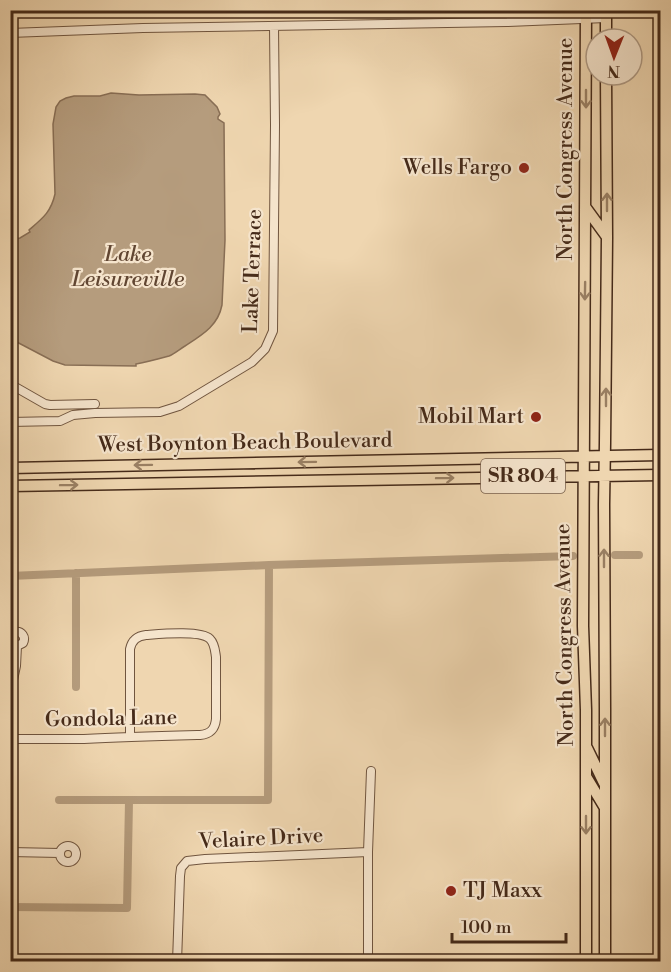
<svg xmlns="http://www.w3.org/2000/svg" width="671" height="972" font-family="'Libre Bodoni',serif">
<style>
.water{fill:#b59c7d;stroke:#886e55;stroke-width:1.5}
.lines{fill:none;stroke-linecap:round;stroke-linejoin:round}
.canal{stroke:#b59c7d;stroke-width:8}
.minor-casing{stroke:#70553f;stroke-width:10}
.major-casing{stroke:#452a19;stroke-width:13}
.minor{stroke:#f5e4cc;stroke-width:8}
.major{stroke:#efd6b0;stroke-width:10}
.oneway{stroke:#9a8064}
.poi-dot{fill:#8f2418;stroke:#f5e4cc;stroke-width:2}
.labels{text-anchor:middle;dominant-baseline:central;stroke-width:4.5;stroke-linejoin:round;paint-order:stroke}
.shield{fill:#f5e4cc;stroke:#7a624f;stroke-width:1.5}
.shield-label{font-size:20px;font-weight:bold;fill:#452a19}
.street-label{font-size:21px;fill:#452a19;stroke:#f5e4cc}
.poi-label{font-size:21px;fill:#452a19;stroke:#f5e4cc;text-anchor:end}
.water-label{font-size:22px;font-style:italic;fill:#614632;stroke:#f5e4cc}
</style>
<rect width="100%" height="100%" fill="#efd6b0"/>
<filter id="stains"><feTurbulence type="fractalNoise" baseFrequency=".00333" numOctaves="4"/><feColorMatrix values="0 0 0 0 .2 0 0 0 0 .09 0 0 0 0 .02 0 0 0 .5 -.17"/></filter>
<radialGradient id="worn" r=".72"><stop offset=".6" stop-color="#630" stop-opacity="0"/><stop offset="1" stop-color="#630" stop-opacity=".3"/></radialGradient>
<path class="water" d="M111,93l28,2 56,-1 10,1 12,12 3,7 -2,3v2l6,4 1,117 -3,65c-4,21 -20,30 -37,41 -5,3 -11,8 -16,10 -11,3 -22,6 -33,8v2l-71,-1 -12,-4 -42,-22v-99l9,-2 10,-6 -1,-2c14,-12 22,-18 26,-36l-2,-70 3,-17 4,-6 6,-3 8,-2h26z"/>
<g class="lines">
<path class="canal" d="M615,555h24
M76,573v114
M10,576l259,-11 304,-9
M59,800h209l1,-235
M10,907l117,1 2,-107"/>
<defs>
<path id="minor" d="M10,33l133,-5 364,-6 99,-4
M10,183v9
M10,384l35,20 5,1 45,-1
M10,422l50,-1 13,-6 22,-2 65,-1 19,-6 73,-44 13,-13 8,-18 2,-206 -1,-99
M10,636l5,-4c7,-1 11,5 8,11l-6,3 -4,-1 -3,-3
M10,694l6,-28 1,-20
M10,739h74c39,-2 78,-3 116,-4 11,-1 15,-6 16,-16v-62c-1,-6 -1,-13 -6,-18 -9,-9 -50,-5 -64,-4 -9,1 -14,5 -16,14v88
M60 854a8 8 0 1 1 16 0a8 8 0 1 1-16 0Z
M10,852l50,1
M177,962l3,-86 1,-8 6,-7 18,-2 163,-7
M368,962v-110l3,-81"/>
<path id="major" d="M606,39v-29
M586,208l21,29
M10,468l650,-13
M10,486l650,-11
M587,748l17,35
M587,778l18,30
M586,962v-252l-3,-84 3,-616
M605,962v-254l-1,-204 1,-61 2,-205 -1,-163"/>
</defs>
<use href="#minor" class="minor-casing"/>
<use href="#major" class="major-casing"/>
<use href="#minor" class="minor"/>
<use href="#major" class="major"/>
</g>
<defs><path id="oneway-shaft" d="M-6 0H5M1.5-3L5.5 0L1.5 3" fill="none" stroke-width="1.6" stroke-linecap="round" stroke-linejoin="round" transform="scale(1.5)"/></defs>
<g class="oneway">
<use href="#oneway-shaft" transform="translate(586 99) rotate(90)"/>
<use href="#oneway-shaft" transform="translate(607 202) rotate(-90)"/>
<use href="#oneway-shaft" transform="translate(585 291) rotate(91)"/>
<use href="#oneway-shaft" transform="translate(606 397) rotate(-90)"/>
<use href="#oneway-shaft" transform="translate(307 462) rotate(179)"/>
<use href="#oneway-shaft" transform="translate(143 465) rotate(179)"/>
<use href="#oneway-shaft" transform="translate(445 478) rotate(-1)"/>
<use href="#oneway-shaft" transform="translate(69 485) rotate(-1)"/>
<use href="#oneway-shaft" transform="translate(604 558) rotate(-90)"/>
<use href="#oneway-shaft" transform="translate(605 727) rotate(-90)"/>
<use href="#oneway-shaft" transform="translate(586 825) rotate(90)"/>
</g>
<g class="poi-dot">
<circle cx="524" cy="168" r="6"/>
<circle cx="536" cy="417" r="6"/>
<circle cx="451" cy="891" r="6"/>
</g>
<g class="labels">
<rect class="shield" x="481" y="459" width="84" height="34" rx="4.5"/>
<g class="shield-label">
<text x="523" y="476">SR 804</text>
</g>
<g class="street-label">
<text transform="translate(566 149) rotate(-90)">North Congress Avenue</text>
<text transform="translate(253 271) rotate(-88)">Lake Terrace</text>
<text transform="translate(245 443) rotate(-1)">West Boynton Beach Boulevard</text>
<text transform="translate(565 635) rotate(-91)">North Congress Avenue</text>
<text transform="translate(111 719) rotate(-1)">Gondola Lane</text>
<text transform="translate(261 839) rotate(-3)">Velaire Drive</text>
</g>
<g class="poi-label">
<text x="512" y="168">Wells Fargo</text>
<text x="524" y="417">Mobil Mart</text>
<text x="463" y="891" text-anchor="start">TJ Maxx</text>
</g>
<g class="water-label">
<text x="128" y="254">Lake<tspan x="128" dy="25">Leisureville</tspan></text>
</g>
</g>
<rect width="671" height="972" fill="none" stroke="#efd6b0" stroke-width="36"/>
<rect x="12" y="12" width="647" height="948" fill="none" stroke="#452a19" stroke-width="3"/>
<rect x="18" y="18" width="635" height="936" fill="none" stroke="#452a19" stroke-width="1.5"/>
<g transform="translate(614 57) rotate(181)"><circle r="28" fill="#f5e4cc" stroke="#af9a84" stroke-width="1.5"/>
<path d="M0-4.5L10 22L0 15L-10 22Z" fill="#8f2418"/>
<text y="-9" font-size="16" font-weight="bold" text-anchor="middle" fill="#452a19">N</text>
</g>
<path d="M452 933v9h114v-9" fill="none" stroke="#452a19" stroke-width="3"/>
<text x="461" y="933" font-size="18" fill="#452a19" stroke="#f5e4cc" stroke-width="4.5" paint-order="stroke">100 m</text>
<rect width="100%" height="100%" filter="url(#stains)"/>
<rect width="100%" height="100%" fill="url(#worn)"/>
</svg>
